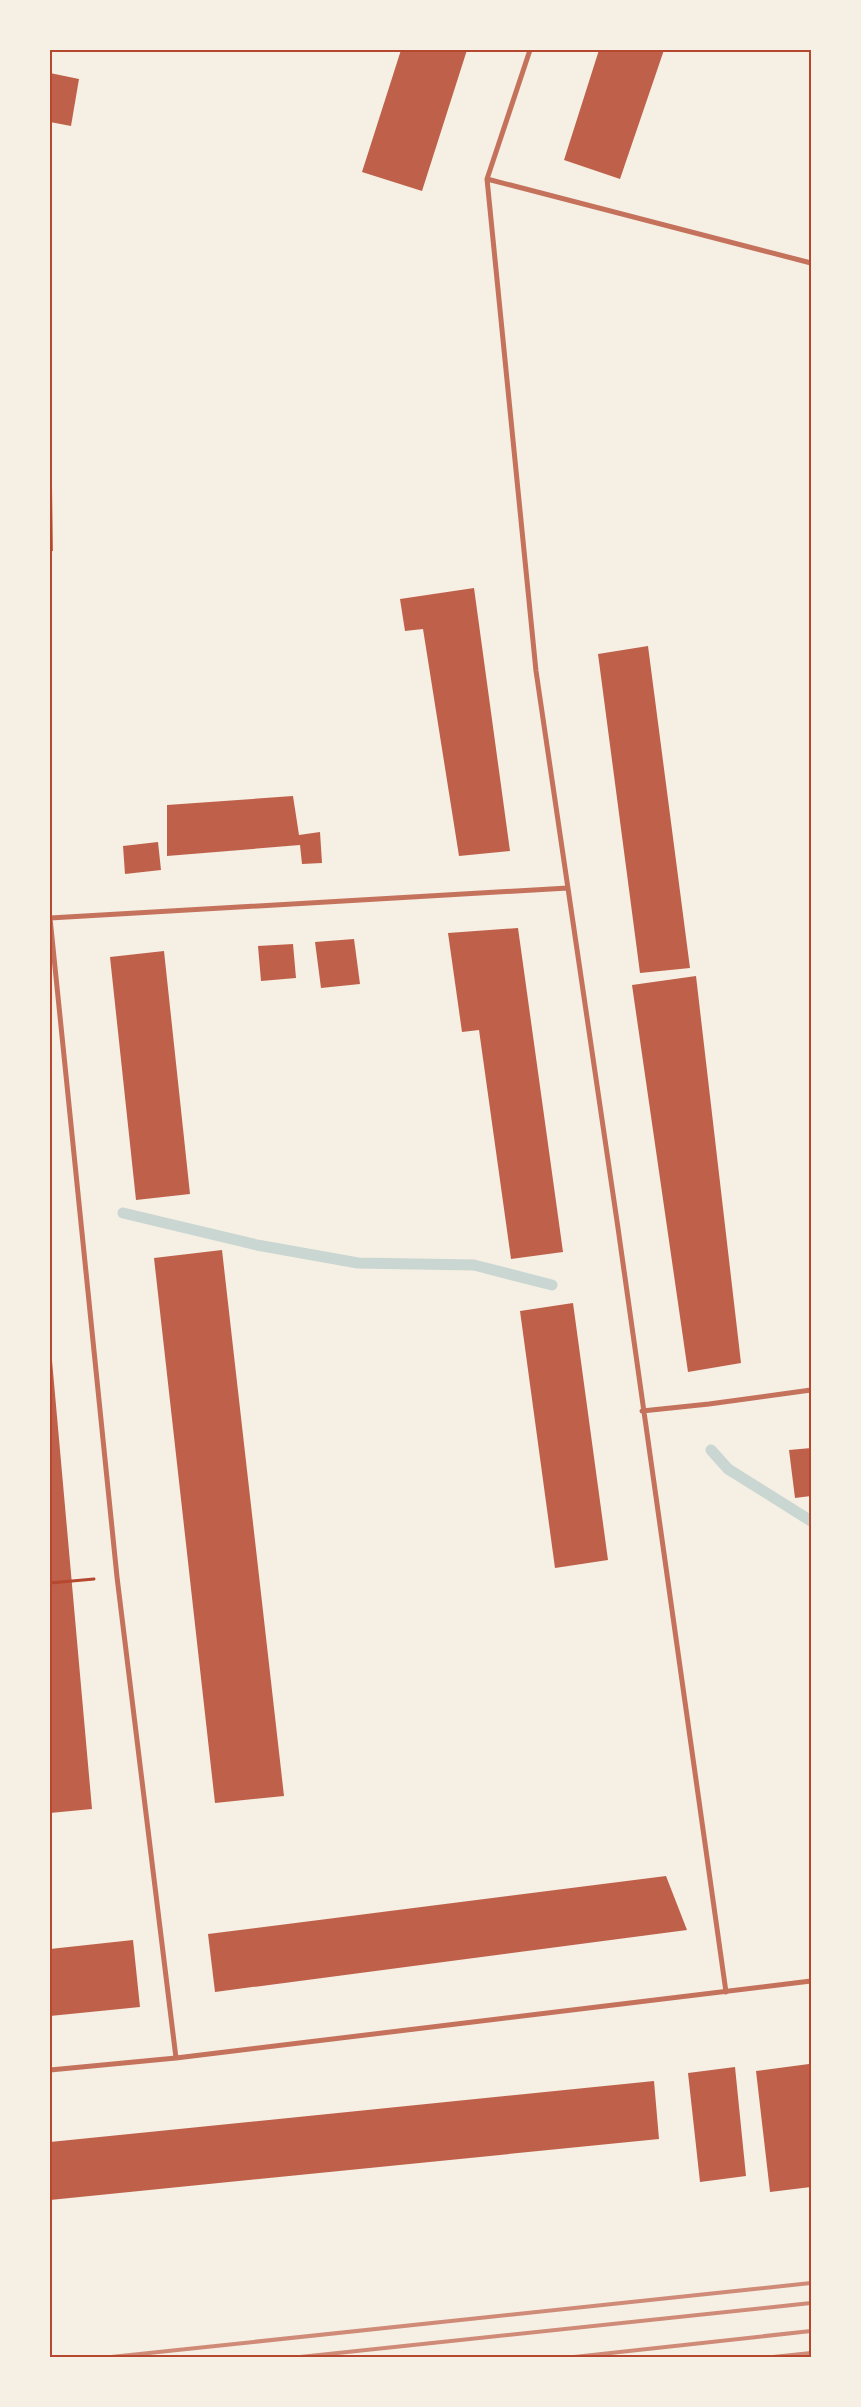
<svg xmlns="http://www.w3.org/2000/svg" width="861" height="2407" font-family="Bitter,serif">
<style>
.lines{fill:none;stroke-linecap:round;stroke-linejoin:round}
.stream{stroke:#c9d6d2;stroke-width:11}
.building{fill:#bf614a}
.path{stroke:#b5482f;stroke-width:3}
.minor{stroke:#c5725c;stroke-width:5}
.rail{stroke:#cf8b77;stroke-width:4}
.neatline{fill:none;stroke:#b5482f;stroke-width:2}
</style>
<rect width="100%" height="100%" fill="#f6efe4"/>
<g class="lines">
<path class="stream" d="M123,1213l134,32 101,18 116,2 78,20
M711,1450l17,19 83,52"/>
</g>
<path class="building" d="M401,50h66l-45,141 -60,-19z
M599,50h65l-44,129 -56,-19z
M50,73l29,6 -8,47 -21,-4z
M50,486h2l1,65h-3z
M474,588l36,263 -51,5 -36,-227 -18,2 -5,-32z
M648,646l42,322 -50,5 -42,-319z
M293,796l6,39 21,-3 2,31 -20,1 -2,-19 -133,11v-51z
M158,842l3,28 -36,4 -2,-28z
M518,928l45,324 -52,7 -32,-229 -17,2 -14,-99z
M354,939l6,45 -39,4 -6,-46z
M293,944l3,34 -35,3 -3,-35z
M164,951l26,243 -54,6 -26,-243z
M696,976l45,387 -53,9 -56,-387z
M222,1250l62,546 -69,7 -61,-545z
M573,1303l35,257 -53,8 -35,-257z
M50,1338l42,471 -42,4z
M811,1448v48l-16,2 -6,-48z
M666,1876l21,54 -472,62 -7,-58z
M133,1940l7,67 -90,9v-67z
M809,2064l2,123 -41,5 -14,-121z
M735,2067l11,109 -46,6 -12,-109z
M654,2081l5,58 -609,61v-58z"/>
<g class="lines">
<path class="path" d="M50,1583l44,-4"/>
<path class="minor" d="M530,50l-43,129 49,492 82,557 108,764
M487,179l324,84
M50,918l67,659 59,481
M50,918l518,-30
M642,1411l67,-7 102,-14
M50,2070l126,-12 635,-77"/>
<path class="rail" d="M111,2357l700,-74
M300,2357l511,-54
M574,2357l237,-26
M773,2357l38,-4"/>
</g>
<rect width="861" height="2407" fill="none" stroke="#f6efe4" stroke-width="102"/>
<rect x="51" y="51" width="759" height="2305" class="neatline"/>
</svg>
